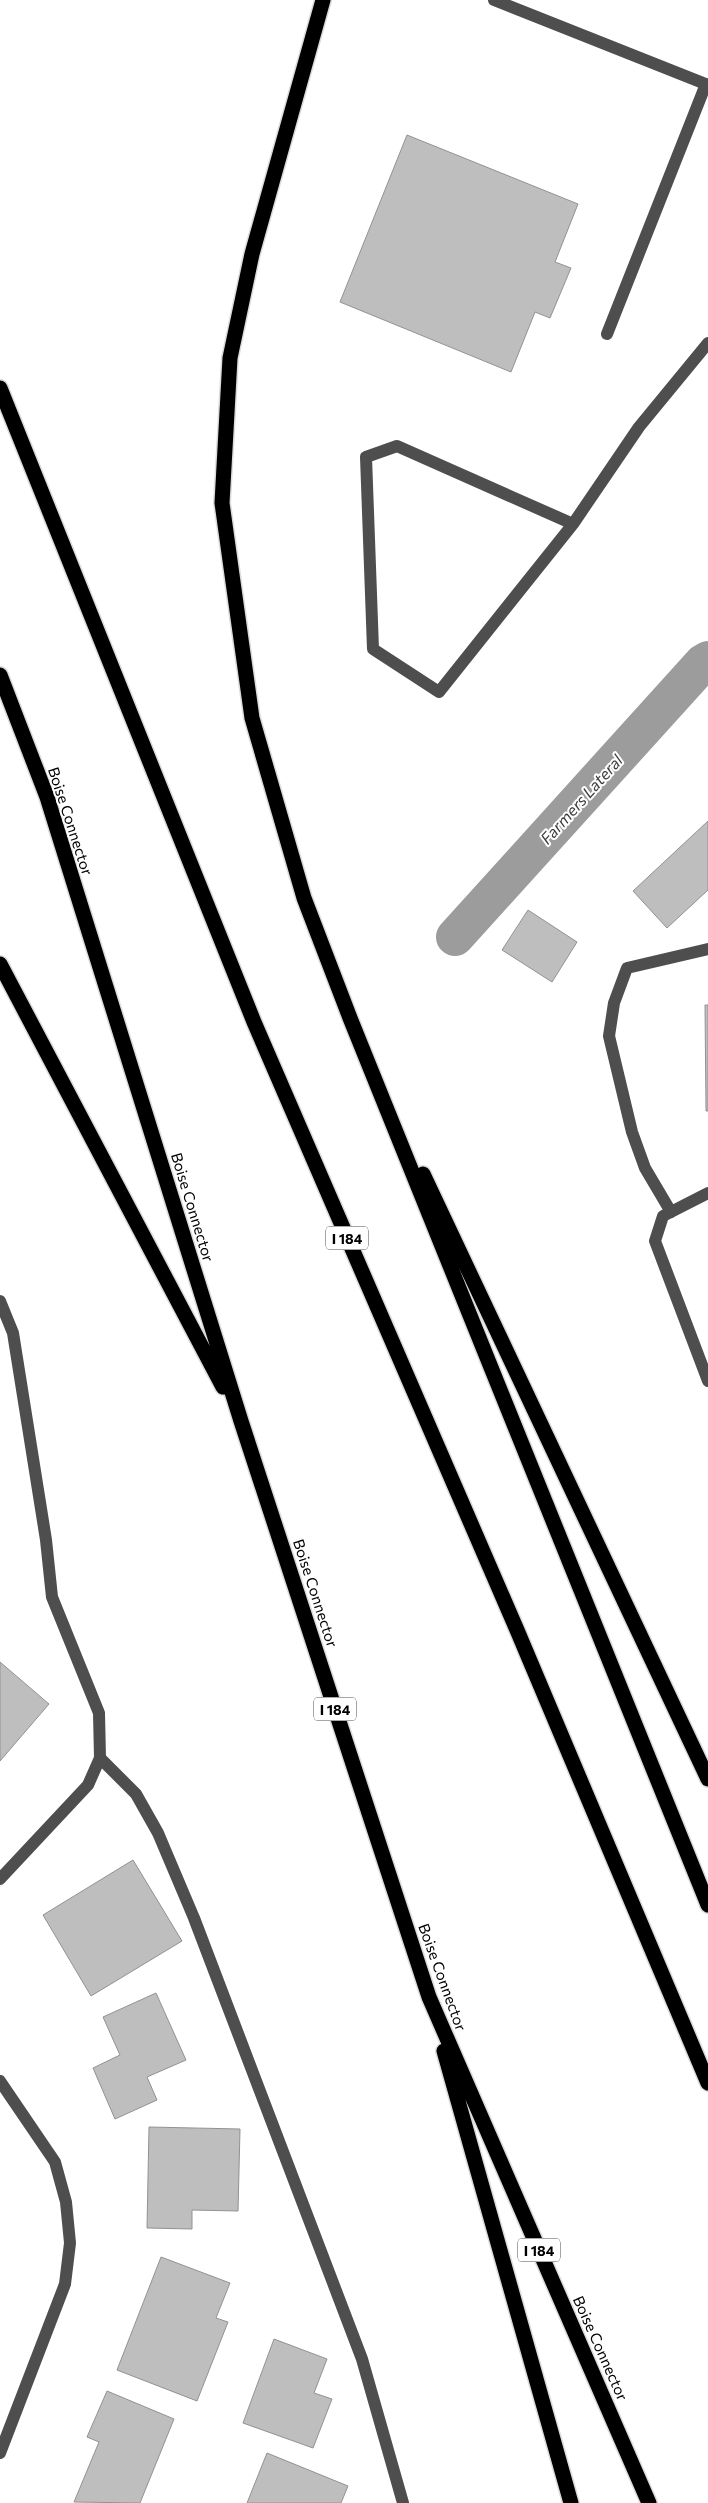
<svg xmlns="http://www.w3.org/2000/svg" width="708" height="2503" font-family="Commissioner,sans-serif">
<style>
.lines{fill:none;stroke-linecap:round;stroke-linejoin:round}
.canal{stroke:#9c9c9c;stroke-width:38}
.building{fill:#bebebe;stroke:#929292}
.highway-casing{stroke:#dbdbdb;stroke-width:18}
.minor{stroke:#4e4e4e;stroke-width:12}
.highway{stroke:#000;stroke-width:15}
.labels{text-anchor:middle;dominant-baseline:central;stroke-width:4;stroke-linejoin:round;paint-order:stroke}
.shield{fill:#fff;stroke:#4c4c4c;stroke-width:1}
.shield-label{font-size:14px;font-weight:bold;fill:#000}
.street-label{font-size:15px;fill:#000;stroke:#fff}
.water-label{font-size:16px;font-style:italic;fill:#3d3d3d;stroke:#fff}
</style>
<rect width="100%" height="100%" fill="#fff"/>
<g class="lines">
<path class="canal" d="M455,937l248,-274 5,-3"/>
</g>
<path class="building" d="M407,135l171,69 -23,58 16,6 -21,50 -15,-6 -24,60 -171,-70z
M708,821v69l-41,38 -34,-37z
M528,910l49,32 -25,40 -50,-32z
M705,1005h3v106h-2z
M0,1662l49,42 -49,57z
M133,1860l49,81 -91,55 -48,-81z
M156,1993l30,67 -39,17 10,23 -42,19 -22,-51 27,-13 -17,-38z
M149,2127l91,2 -2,82 -46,-1v19l-45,-1z
M161,2257l69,26 -14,35 12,4 -31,79 -80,-31z
M274,2339l53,20 -13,34 18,6 -19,49 -70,-25z
M107,2391l67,28 -34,84 -66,-1 25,-60 -12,-5z
M267,2453l81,33 -7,17h-94z"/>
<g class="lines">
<defs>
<path id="highway" d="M323,0l-71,254 -22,104 -8,145 30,215 52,180 46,120 358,887
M0,388l254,634 263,608 191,453
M0,675l47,122 194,624 188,576 220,506
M0,964l223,423
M423,1174l285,605
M444,2051l127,452"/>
</defs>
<use href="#highway" class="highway-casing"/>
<path class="minor" d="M494,0l214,85
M607,334l99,-250
M573,524l-176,-78 -31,11 7,192 66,43 134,-168 66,-97 69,-84
M708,1193l-45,23 -8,25 53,140
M671,1212l-26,-44 -13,-36 -23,-96 5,-33 13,-35 81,-19
M0,1301l13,32 33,207 6,57 47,116 1,45 -12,27 -88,94
M100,1758l36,36 22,39 36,85 168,441 41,144
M0,2081l55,81 11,40 4,41 -5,41 -65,169"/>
<use href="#highway" class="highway"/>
</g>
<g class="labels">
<g class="shield">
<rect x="326" y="1226.5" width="42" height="23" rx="4"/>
<rect x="314" y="1697.5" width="42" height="23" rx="4"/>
<rect x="518" y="2238.5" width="42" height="23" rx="4"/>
</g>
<g class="shield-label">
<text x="347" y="1238">I 184</text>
<text x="335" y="1709">I 184</text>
<text x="539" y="2250">I 184</text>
</g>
<g class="street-label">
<text transform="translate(71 821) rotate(72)">Boise Connector</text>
<text transform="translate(193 1207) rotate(73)">Boise Connector</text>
<text transform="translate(316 1593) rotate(72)">Boise Connector</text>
<text transform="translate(443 1977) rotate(70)">Boise Connector</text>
<text transform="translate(601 2348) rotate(66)">Boise Connector</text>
</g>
<g class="water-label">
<text transform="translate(581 799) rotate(-48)">Farmers Lateral</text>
</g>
</g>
</svg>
